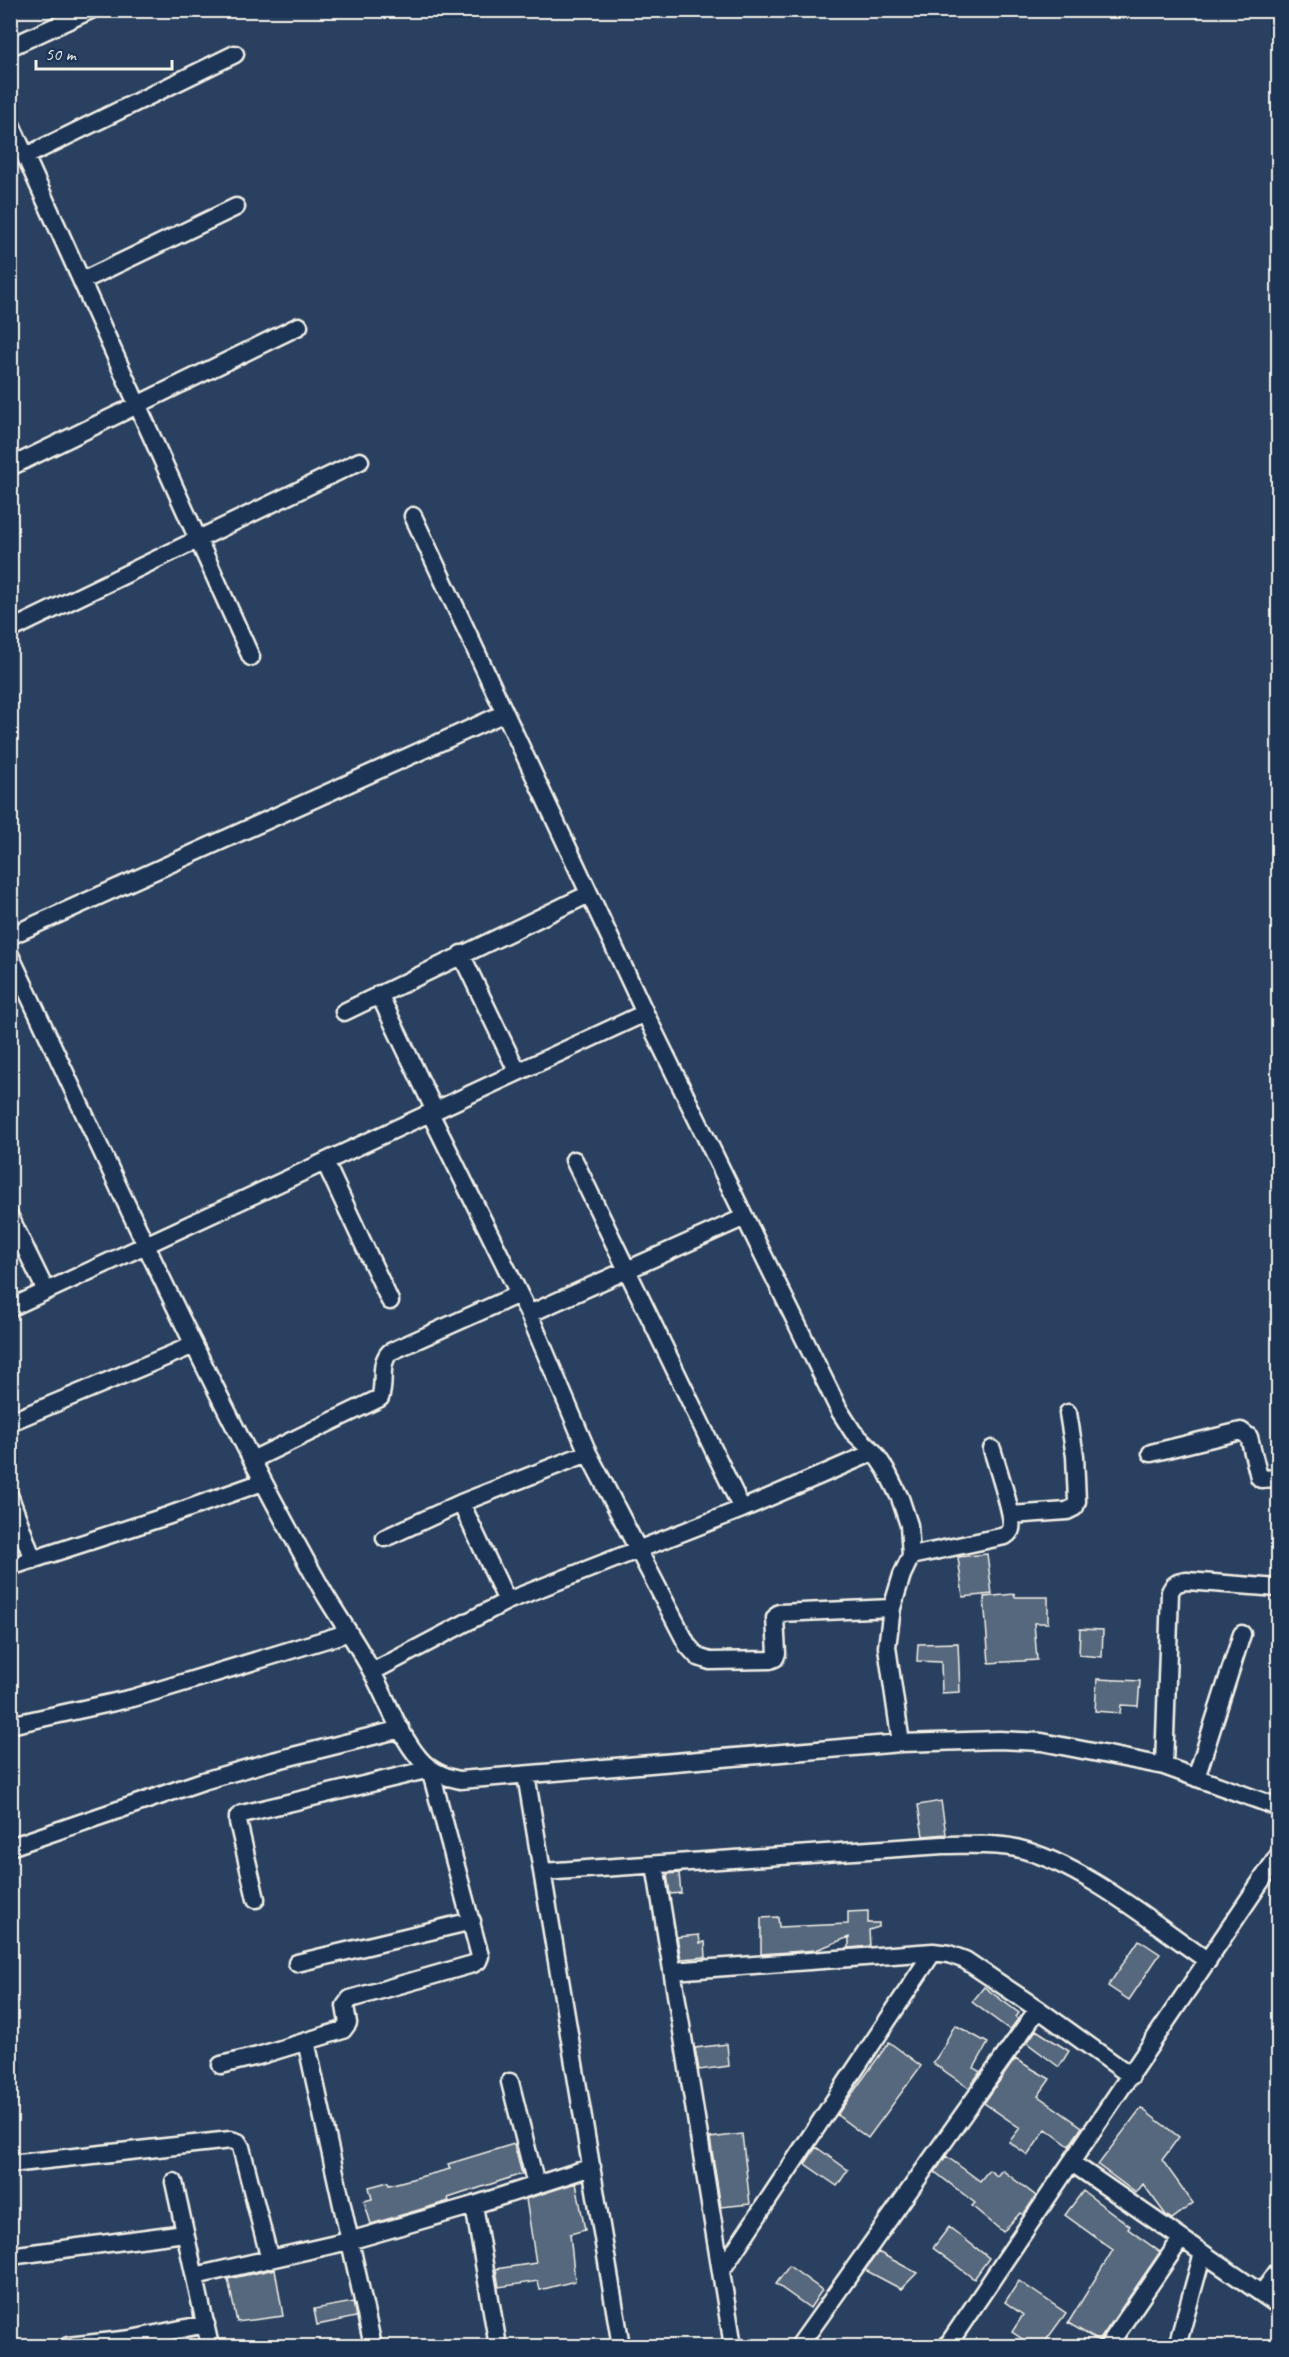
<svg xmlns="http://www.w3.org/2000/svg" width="1289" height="2357" font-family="Caveat,sans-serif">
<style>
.building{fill:#56677d;stroke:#f4f1e8;stroke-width:1.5}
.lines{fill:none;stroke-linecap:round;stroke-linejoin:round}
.minor-casing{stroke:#f4f1e8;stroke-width:21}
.minor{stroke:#1d3557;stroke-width:16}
</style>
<rect width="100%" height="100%" fill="#2a4060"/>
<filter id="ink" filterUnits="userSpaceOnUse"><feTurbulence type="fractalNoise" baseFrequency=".0167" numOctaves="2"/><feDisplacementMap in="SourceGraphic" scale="12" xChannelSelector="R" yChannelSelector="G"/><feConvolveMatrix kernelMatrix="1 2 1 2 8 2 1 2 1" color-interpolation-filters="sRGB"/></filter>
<g filter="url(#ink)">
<path class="building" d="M987,1554l5,40 -29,3 -5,-40z
M1014,1594l1,3h33v26h-14l3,37 -48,3 -5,-66z
M1080,1629l23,1 -1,27 -23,-2z
M958,1643l2,49 -18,1 -1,-31 -24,-1 1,-17z
M1097,1679l43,2 -2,25 -17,-1 -1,8 -25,-2z
M941,1801l5,33 -23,2 -5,-31z
M679,1873l2,20 -11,1 -3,-20z
M868,1911v12h11v4l-10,3 1,16 -21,2v-11l-33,13 -55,4v-36l17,-1 1,10 69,-3v-12z
M699,1935l1,8 5,-1 1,15 -25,2 -4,-22z
M1139,1940l21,14 -31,46 -21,-14z
M984,1987l35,26 -3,4 2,2 -8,11 -38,-28z
M955,2025l33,18 -14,25 6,4 -11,16 -36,-25 14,-21 -1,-1z
M1036,2030l33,21 -10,16 -32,-24z
M889,2042l32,24 -53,72 -31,-23z
M727,2044l2,22 -30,4 -4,-22z
M1015,2059l35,20 -12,17 44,31 -13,19 -23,-17 -18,26 -19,-13 11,-14 -36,-25z
M1141,2108l38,29 -17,23 31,43 -21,16 -6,-4 -23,-31 -7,9 -38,-28z
M742,2134l8,70 -29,3 -11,-69z
M514,2144l8,30 -74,24 1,3 -78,23 -7,-23 8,-2 -3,-12 19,-5 1,3 61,-16 -2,-5z
M816,2147l32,23 -11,16 -32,-22z
M946,2156l34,25 9,-11 8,6 5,-6 34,26 -13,19 -3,-2 -17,19 -31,-26 3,-3 -40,-31z
M576,2183l9,47 -15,4 5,47 -35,9 -2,-9 -39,6 -3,-18 40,-6 -10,-64z
M1083,2191l47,35 -2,3 32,23 -61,89 -31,-18 45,-73 -48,-35z
M949,2227l40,31 -15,21 -41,-31z
M878,2252l39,21 -16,16 -36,-19z
M789,2266l33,24 -12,18 -34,-24z
M275,2269l8,47 -46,6 -9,-43z
M1019,2281l47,32 -24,33h-9l-21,-14 11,-17 -18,-13z
M353,2302l3,15 -39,8 -3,-16z"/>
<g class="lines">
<defs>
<path id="minor" d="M10,47l81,-37
M10,122l241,535
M26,156l209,-102
M82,281l154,-74
M10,467l289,-141
M413,516l232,497 194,397 14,22 21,20 12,18 14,28 9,27 2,31 -9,19 -10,33 -5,39 14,96
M10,630l350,-169
M10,936l495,-223
M461,954l56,117
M10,955c101,214 197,432 314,638 16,27 35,53 49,81 15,28 26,60 46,84 11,13 25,19 41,22l441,-37 98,-3 43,2 122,24 114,41
M379,994l56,117
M344,1012l245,-118
M430,1113l99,201 59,139 100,193 10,11 12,4 60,-1 5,-2 2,-5 -2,-35 4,-5 113,-5
M574,1160l168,349
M325,1162l65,139
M10,1217l36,74
M10,1308l635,-295
M529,1314l216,-97
M10,1422l184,-77
M1151,1453l90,-22 8,6 10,40 2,2 17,-1
M252,1460l128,-62c6,-15 -2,-34 10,-46l129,-58
M10,1497l23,63
M461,1503l46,98
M1011,1515l56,-4 8,-4 2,-6 -2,-45 -7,-43
M385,1538l76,-35 127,-50
M911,1556l94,-20c3,-2 5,-3 6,-7 4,-10 -15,-66 -19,-80
M10,1567l157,-51 93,-33
M372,1672l135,-71 235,-92 132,-57
M10,1725l123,-27 214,-65
M1164,1766l6,-174c4,-9 8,-10 17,-11l91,7
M526,1775l95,571
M1196,1778l46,-144
M10,1847l193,-66 66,-19 132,-33
M655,1865l78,481
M542,1872l401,-27c24,0 49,-2 73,3 65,15 137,75 192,113
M297,1963l175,-42
M672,1971l261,-19 16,2 16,6 73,49 93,67
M306,2041l67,305
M221,2065l37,-9 85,-26 5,-7 -3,-17 5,-7 123,-35 5,-3 2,-5 -50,-187 -188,45 -4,3v5l18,77
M510,2082l26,103
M1072,2163l206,142
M10,2164l221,-24 7,2 3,5 29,113
M174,2182l36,164
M474,2205l24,141
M10,2256l175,-23
M721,2271l212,-319
M195,2276l154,-35 125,-36 118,-38
M1262,2293l16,-22
M68,2346l63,-7 75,-15
M799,2346l239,-337
M947,2346l331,-490
M1108,2346l73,-107
M1177,2346l26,-93"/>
</defs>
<use href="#minor" class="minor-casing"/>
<use href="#minor" class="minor"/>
</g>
</g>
<rect width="1289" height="2357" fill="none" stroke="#1d3557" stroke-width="36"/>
<rect x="18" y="18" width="1253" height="2321" fill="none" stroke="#f4f1e8" stroke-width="2" filter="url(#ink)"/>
<path d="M36 60v9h136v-9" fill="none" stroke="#f4f1e8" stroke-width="3"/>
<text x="45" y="60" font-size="18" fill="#f4f1e8" stroke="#1d3557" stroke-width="4.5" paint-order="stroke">50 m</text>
</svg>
